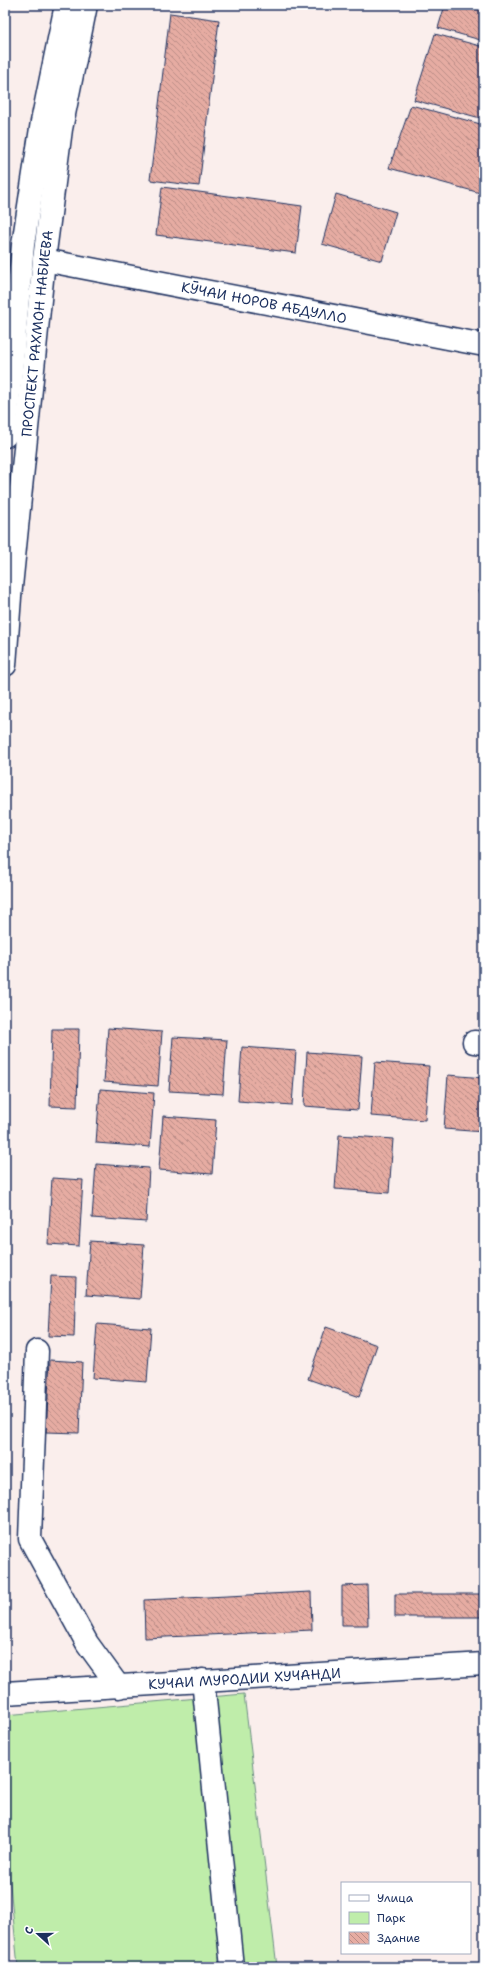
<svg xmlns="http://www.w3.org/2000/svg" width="489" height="1972" font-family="'Shantell Sans',sans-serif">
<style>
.green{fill:#bfedaa;stroke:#6d8e84}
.building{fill:url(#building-back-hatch);stroke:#1b2f5e}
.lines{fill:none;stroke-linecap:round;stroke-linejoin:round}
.street-casing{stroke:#1b2f5e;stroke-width:25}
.secondary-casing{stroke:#1b2f5e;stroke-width:25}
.street{stroke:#fff;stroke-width:22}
.secondary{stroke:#fff;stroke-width:22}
.labels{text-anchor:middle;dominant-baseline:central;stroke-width:3;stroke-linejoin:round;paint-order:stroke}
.street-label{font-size:14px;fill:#1b2f5e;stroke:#fff}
</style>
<defs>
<pattern id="building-back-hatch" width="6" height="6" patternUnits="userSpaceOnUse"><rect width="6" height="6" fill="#e6aca2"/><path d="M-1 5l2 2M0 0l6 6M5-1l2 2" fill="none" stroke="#ba8c87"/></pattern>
</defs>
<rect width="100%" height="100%" fill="#faeeec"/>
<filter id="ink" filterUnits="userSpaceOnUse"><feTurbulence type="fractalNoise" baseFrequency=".025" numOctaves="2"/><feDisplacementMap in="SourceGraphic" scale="8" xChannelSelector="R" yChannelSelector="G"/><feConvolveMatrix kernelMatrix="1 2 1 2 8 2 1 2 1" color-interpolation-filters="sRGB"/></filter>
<g filter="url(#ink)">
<path class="green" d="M244,1694l33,273h-259l-13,-134v-118z"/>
<path class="building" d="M445,5h39v36l-46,-13z
M170,13l49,7 -20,166 -49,-6z
M435,34l49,13v72l-70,-19z
M411,105l73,20v69l-95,-26z
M162,187l140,19 -6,47 -140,-18z
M336,194l60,18 -14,49 -60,-17z
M484,579v15l-5,-2z
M108,1028l54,4 -4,54 -54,-4z
M52,1029h27l-2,78 -27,-1z
M173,1037l54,3 -4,54 -54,-3z
M242,1047l54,4 -4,54 -54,-4z
M307,1052l55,4 -4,54 -54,-4z
M375,1062l54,4 -4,54 -54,-4z
M448,1075l36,3v54l-40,-3z
M100,1089l54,4 -4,54 -54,-4z
M163,1116l53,4 -4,54 -53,-4z
M339,1135l54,4 -4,54 -54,-4z
M96,1164l53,4 -3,54 -54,-4z
M52,1178l31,2 -4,66 -31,-2z
M90,1241l54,4 -4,54 -54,-4z
M51,1276l25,1 -2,60 -26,-1z
M97,1324l54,4 -4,54 -54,-4z
M326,1327l51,18 -18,52 -51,-18z
M50,1360l32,2 -3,71 -33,-1z
M367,1585l1,40h-26v-39z
M311,1592l1,38 -167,8 -1,-38z
M395,1594h89v23h-89z"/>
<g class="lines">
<defs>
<g id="street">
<path id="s1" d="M44,260l440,85"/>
<path d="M474,1042l10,1"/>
<path d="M37,1351l-7,188 57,104 32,44"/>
<path d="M203,1680l29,287"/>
<path id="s2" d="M5,1693l479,-29"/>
</g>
<g id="secondary">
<path d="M5,436l18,-191 19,-123 24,-117"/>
<path id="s3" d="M5,665l5,-68 34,-337 17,-131 25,-124"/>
</g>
</defs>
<use href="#street" class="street-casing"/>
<use href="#secondary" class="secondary-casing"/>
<use href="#street" class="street"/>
<use href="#secondary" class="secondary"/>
</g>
</g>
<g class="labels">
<g class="street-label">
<text stroke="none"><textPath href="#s1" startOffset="224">КӮЧАИ НОРОВ АБДУЛЛО</textPath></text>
<text stroke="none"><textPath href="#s3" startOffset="333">ПРОСПЕКТ РАХМОН НАБИЕВА</textPath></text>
<text stroke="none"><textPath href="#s2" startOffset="240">КУЧАИ МУРОДИИ ХУЧАНДИ</textPath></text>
</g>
</g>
<rect width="489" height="1972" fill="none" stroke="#fff" stroke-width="20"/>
<rect x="10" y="10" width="469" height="1952" fill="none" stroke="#1b2f5e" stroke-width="1.5" filter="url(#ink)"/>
<rect x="341" y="1882" width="130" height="72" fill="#ffffff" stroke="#a4acbf"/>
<rect x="349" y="1895" width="20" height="6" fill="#ffffff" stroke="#a4acbf"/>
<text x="377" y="1902" font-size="12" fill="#1b2f5e">Улица</text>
<rect x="349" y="1912" width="20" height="12" fill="#bfedaa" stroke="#a4acbf"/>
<text x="377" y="1922" font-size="12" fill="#1b2f5e">Парк</text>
<rect x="349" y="1932" width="20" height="12" fill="url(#building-back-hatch)" stroke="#a4acbf"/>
<text x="377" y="1942" font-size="12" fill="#1b2f5e">Здание</text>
<g transform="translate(38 1934) rotate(291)" stroke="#ffffff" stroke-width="3" paint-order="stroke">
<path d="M0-3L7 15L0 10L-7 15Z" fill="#1b2f5e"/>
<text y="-6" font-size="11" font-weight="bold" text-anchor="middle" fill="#1b2f5e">С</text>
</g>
</svg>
